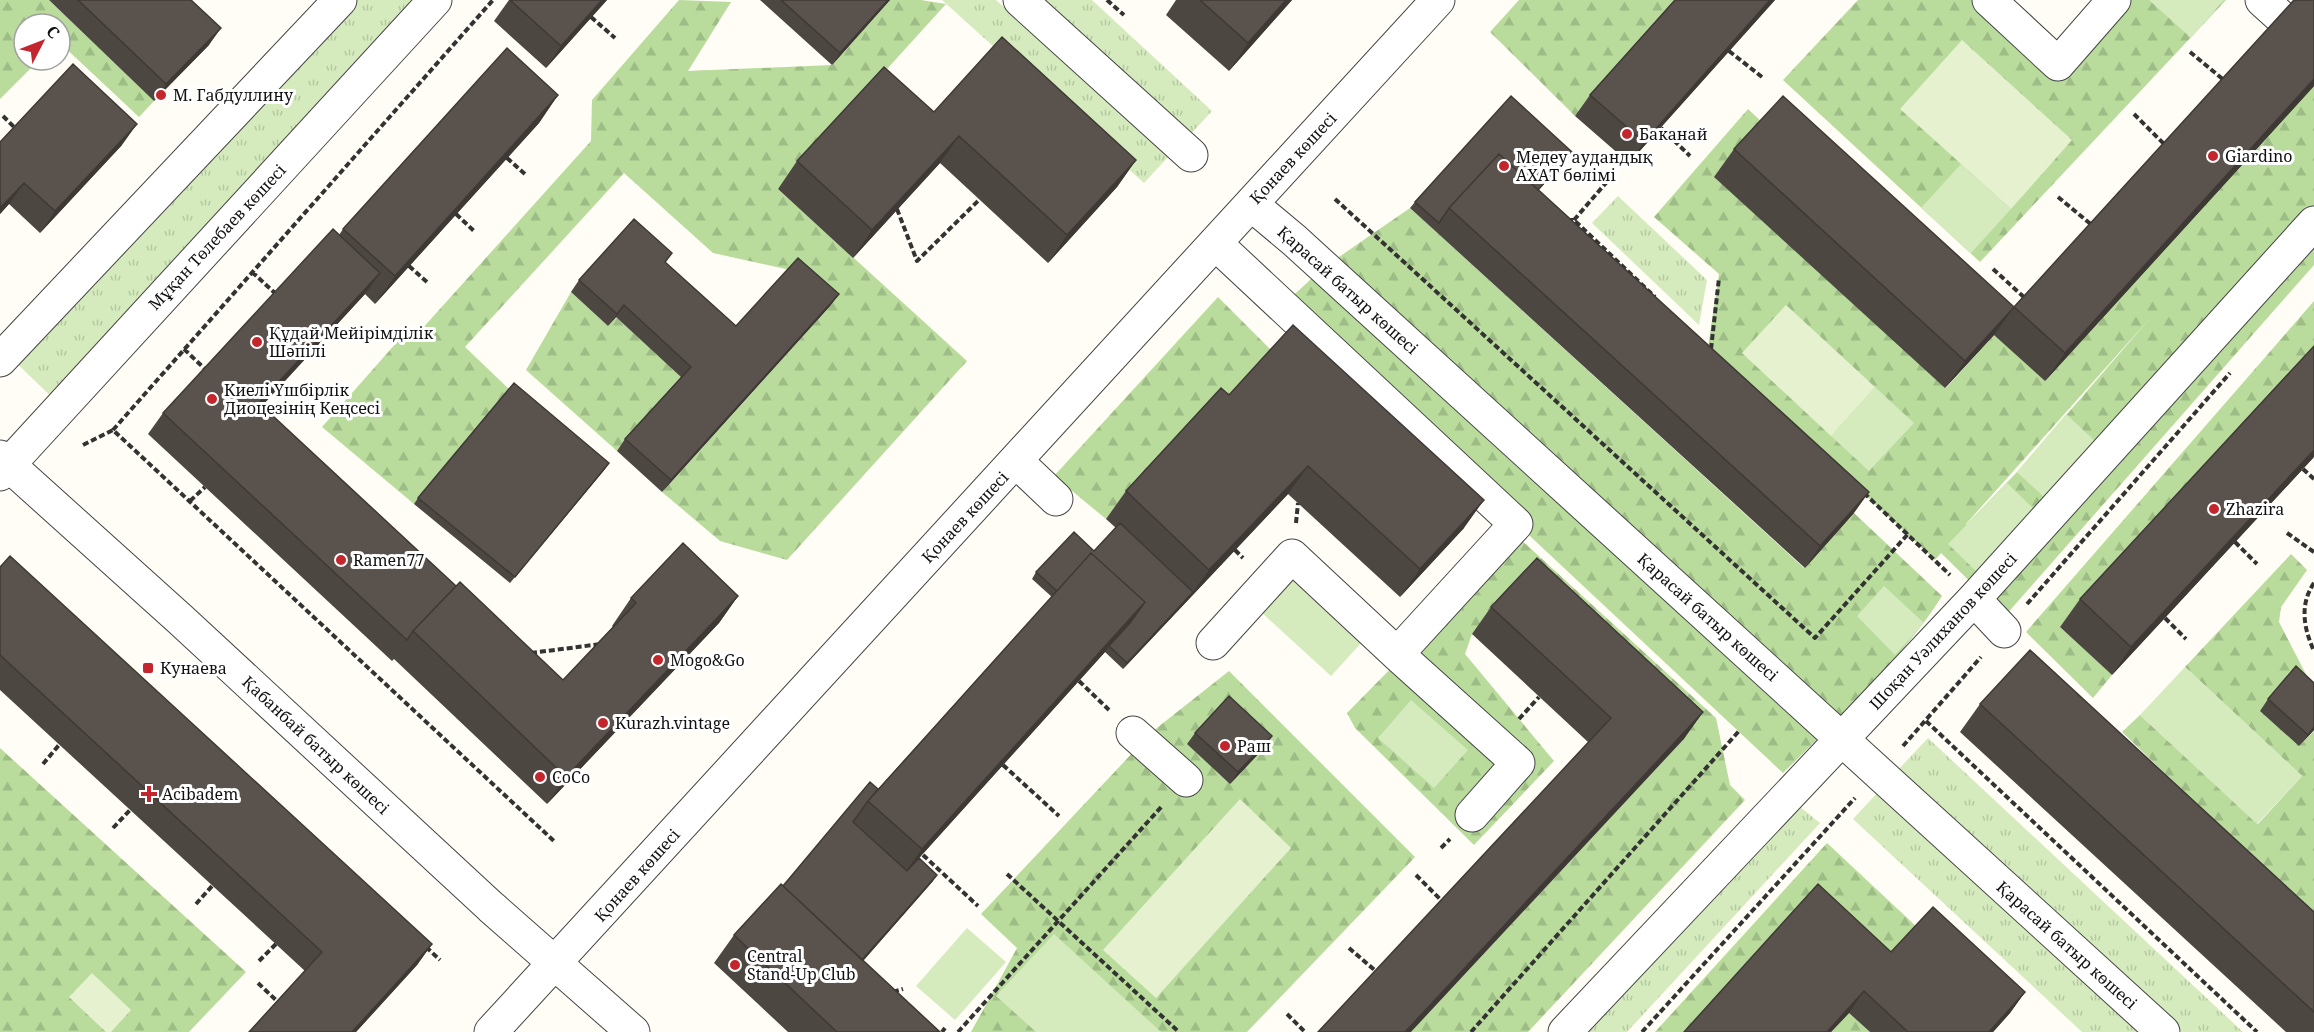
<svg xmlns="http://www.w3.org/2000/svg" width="2314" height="1032" font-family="'Noto Serif',serif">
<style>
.grass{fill:url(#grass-tufts)}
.forest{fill:url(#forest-firs);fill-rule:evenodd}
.park{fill:#d5ebbd}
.pitch{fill:#e6f2cf}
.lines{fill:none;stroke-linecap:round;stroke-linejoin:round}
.minor-casing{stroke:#444;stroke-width:35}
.path{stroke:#333;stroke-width:4;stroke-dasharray:6 3;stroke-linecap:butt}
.minor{stroke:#fff;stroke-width:33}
.wall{fill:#4d4742}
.shaded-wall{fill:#3f3936}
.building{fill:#5a524d;stroke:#3f3936;stroke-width:1.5}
.poi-dot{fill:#c4262e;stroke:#fff;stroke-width:2}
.labels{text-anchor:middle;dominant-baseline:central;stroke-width:6;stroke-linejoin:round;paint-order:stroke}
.poi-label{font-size:16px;fill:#111;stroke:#fff;text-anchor:start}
.street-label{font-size:16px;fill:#111;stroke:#fff}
</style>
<defs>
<pattern id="grass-tufts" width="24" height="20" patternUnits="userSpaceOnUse" patternTransform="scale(1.5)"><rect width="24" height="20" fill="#d5ebbd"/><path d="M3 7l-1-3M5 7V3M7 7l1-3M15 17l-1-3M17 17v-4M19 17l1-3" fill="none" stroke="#b6c8a1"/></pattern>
<pattern id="forest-firs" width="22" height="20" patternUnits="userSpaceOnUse" patternTransform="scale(1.5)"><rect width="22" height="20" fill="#b9dc9c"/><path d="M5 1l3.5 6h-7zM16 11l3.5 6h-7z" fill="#9ebc85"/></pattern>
</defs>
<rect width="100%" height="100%" fill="#fffdf5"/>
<path class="grass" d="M340,0h95l-374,406 -55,-53z
M942,0h54l173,156 -25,27z
M1038,0h54l120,111 -25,27z
M1618,196l89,84 -8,45 -107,-102z
M1928,738l315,294h-61l-284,-262z
M1880,790l262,242h-60l-229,-213z
M1799,806l21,17 -193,209h-41z"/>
<path class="forest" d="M0,0h49l105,101 -15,16 -79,-74v-19h-36v36h15l-39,39z
M679,0l52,2 -43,69 144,-6 58,-65h31l25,4 -168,185 189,172 -180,199 -67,-19 -58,-49 168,-186 -40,-36 -77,-17 -89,-80 -159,174 44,42 -95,115 -92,-77 83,-94 7,7 179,-199 1,-41z
M1519,0h160l-104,116 -85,-84z
M1858,0h117l83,74 67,-74h101l-246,262 -197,-182z
M2314,84v181l-309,351 -64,-63 -6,7 -227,-213 11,-73 -65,-57 94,-108 15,14 183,265 48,-53zM2151,317l-134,155 -51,53v-1z
M1410,208l394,360 50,-55 88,83c-40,63 -105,124 -159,177l-500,-468 40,-37z
M571,292l37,34 8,-9 67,61 -66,73 -91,-81z
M1218,297l56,56 -65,69 -8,-6 -95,103 -52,-43z
M2314,301v51l-254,275 52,48 -19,23 -67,-66z
M1519,538l197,180 14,67 15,15 -217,232h-117l272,-292 -211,-106 -7,20 89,107 -80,84 -119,-117 -8,-15z
M2291,554l16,16 -26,37 -2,15 35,68 -15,56 15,-15v186l-192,-185 18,-17 118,109 44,-48 -117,-109z
M1229,671l186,186 -168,175h-276l46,-84 -36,-34 172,-183z
M0,748l246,224 -57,60h-189z
M1827,843l91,85 -42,45 -188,59h-33z
M1849,1013l21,19h-39z"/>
<path class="park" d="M2149,0h75l-33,38z
M1961,164l50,45 -40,44 -50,-45z
M1875,387l39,36 -45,48 -38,-35z
M2066,414l30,28 -52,55 -27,-25z
M2007,483l31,30 -59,61 -31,-30z
M1292,576l71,65 -32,35 -71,-65z
M1884,586l40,37 -29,32 -38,-39z
M2185,667l117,109 -45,48 -117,-109z
M1411,700l57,50 -34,38 -56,-50z
M967,928l39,34 -51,58 -39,-34z
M1054,934l107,98h-125l-40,-36z"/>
<path class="pitch" d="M1962,40l110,100 -61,69 -111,-100z
M1786,305l89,82 -44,49 -89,-83z
M1240,799l51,49 -135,150 -53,-48z
M92,973l39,37 -20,22h-5l-37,-35z"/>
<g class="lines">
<defs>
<path id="minor" d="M1020,0l171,155
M1989,0l69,64 56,-64
M2262,0l21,19
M1251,204l43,36 869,792
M0,360l340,-360
M0,457l181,163 310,287 142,125
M1016,461l40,38
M0,474l435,-474
M1974,599l30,32
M1213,643l79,-87 105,98 119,-130 -301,-281
M1397,654l121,109 -46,52
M1133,733l53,47
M491,1032l947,-1032
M1565,1032l409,-433 340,-376"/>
</defs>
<use href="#minor" class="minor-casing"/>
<path class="path" d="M1107,0l17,15
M591,17l24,21
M1729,51l33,26
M2190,52l35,29
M2134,114l32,32
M3,116l13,13
M1661,128l29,28
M507,158l19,17
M2058,197l35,29
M1335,199l480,439 93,-104
M897,209l20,52 62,-61
M456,214l18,17
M1567,220h7l81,77
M1574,220l37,-43
M409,266l18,16
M1993,269l33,30
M252,272l24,22
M184,349l22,21
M1711,349l8,-71
M113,430l380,-430
M83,445l30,-15 442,412
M2303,469l11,10
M1864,493l86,82
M190,501l15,-14
M1296,523l2,-20
M2287,533l27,19
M2235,542l22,22
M1235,550l8,8
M2314,583c-15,22 -10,46 0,68
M2027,604l203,-231
M2165,618l21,21
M531,653l70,-9
M1079,681l30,29
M1519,719l20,-22
M1926,721l331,311
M1903,746l78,-89
M43,764l16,-19
M1003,765l56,51
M113,828l17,-18
M1441,848l9,-9
M923,855l55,51
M1007,874l172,158
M1416,875l28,28
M196,904l16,-18
M426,947l14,13
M1349,948l29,25
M259,961l17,-17
M258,983l21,20
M893,992l10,-3
M1287,1014l18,18
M942,1032l3,-4
M958,1032l205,-227
M1471,1032l268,-301
M1642,1032l213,-234"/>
<use href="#minor" class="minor"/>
</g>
<path class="wall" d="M49,0h142l18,45 -55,56z
M509,0h98l-61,68 -52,-47z
M760,0h130l-58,65z
M1176,0h116l-63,71 -63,-56z
M1675,0h100l-146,163 -54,-47 15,-21z
M2314,0v86l-269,295 -51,-46 -49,53 -231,-211 20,-28 280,158z
M558,95l-19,28 -164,181 -10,-10 -103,112 194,180 107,94 50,-53 -1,-1 19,-28 107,-2 -19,27 -172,181 -153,-145 -2,2 -244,-227 15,-21 176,-178 4,-6z
M934,112l202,48 -19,27 -69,76 -108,-100 -87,95 -75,-69 19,-28z
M0,142l122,3 -82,88 -31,-29 -9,10z
M1572,152l-4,6 -30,32 316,323 -49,55 -395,-360 5,-6z
M666,263l70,63 103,-32 -9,12 -168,186 -45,-41 8,-12 56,-62 -65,-60 -8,9 -37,-34 8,-12z
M1229,395l235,133 -64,69 -112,-103 -165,175 -18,-17 -186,206 14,23 -70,80 77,71h-152l-74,-69 20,-28 144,-146 174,-192 -20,-18 4,-7 58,-21 22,-23 -10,-9 20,-28z
M2314,457l-202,218 -52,-48 20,-28z
M605,469l-95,114 -96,-79 4,-6z
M0,567l432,377 -15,21 -61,67h-107l56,-61 -305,-281z
M1491,607l212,105 -20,28 -95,2 -116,-108z
M2314,683v47l-15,16 -39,-35 8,-12z
M1980,704l334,208v120h-28l-326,-300z
M1195,733l69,15 -34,36 -43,-40z
M1891,952l134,40 -15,21 -17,19h-123l-21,-19 -18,19h-147z"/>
<path class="shaded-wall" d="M602,0h5l-61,68 15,-22z
M888,0h2l-58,65 8,-12z
M1286,0h6l-63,71 19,-28z
M1770,0h5l-146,163 15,-21z
M221,28l-12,17 -55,56 12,-17z
M2314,79v7l-269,295 20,-28z
M558,95l-19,28 -164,181 20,-28z
M137,124l-15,21 -82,88 15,-22z
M959,136l-19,27 -87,95 19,-28z
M1572,152l-4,6 -47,51 4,-6z
M1136,160l-19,27 -69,76 19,-28z
M24,183l-15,21 -9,10v-6z
M380,273l-15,21 -121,131 15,-22z
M839,294l-9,12 -168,186 9,-12z
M624,305l-8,12 -8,9 9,-12z
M2014,307l-20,28 -49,53 20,-27z
M2314,450v7l-202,218 19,-28z
M609,463l-4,6 -95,114 5,-6z
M1308,466l-20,28 -165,175 4,-6 66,-71 16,-22z
M1869,492l-15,21 -49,55 15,-22z
M1484,500l-20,28 -64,69 20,-28z
M738,596l-19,27 -172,181 19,-27z
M1145,602l-19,28 -17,16 -4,6 -203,225 20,-28z
M1703,712l-20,28 -272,292h-6z
M2314,727v3l-15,16 9,-11z
M1272,736l-8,12 -34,36 8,-12z
M937,875l-4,6 -92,105 4,-6z
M432,944l-15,21 -61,67h-4z
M1864,991l-15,22 -18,19h-4z
M2025,992l-15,21 -17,19h-4z"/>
<path class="building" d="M78,0h113l30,28 -55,56z
M510,0h92l-41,46z
M781,0h107l-48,53z
M1200,0h86l-38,43z
M1675,0h95l-126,142 -54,-47z
M2294,0h20v79l-249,274 -51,-46 -49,54 -231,-212 49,-53 231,211z
M1002,37l134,123 -69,75 -108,-99 -87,94 -75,-69 87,-94 50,45z
M507,48l51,47 -163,181 -52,-47z
M73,64l64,60 -82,87 -31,-28 -24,25v-66z
M1511,96l61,56 -34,38 -39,-36 -50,54 -10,15 -24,-21z
M1499,154l370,338 -49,54 -371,-338z
M634,219l38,34 -7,9 71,64 62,-68 41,36 -168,186 -46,-41 66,-72 -67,-62 -7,9 -38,-34z
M333,229l47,44 -121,130 197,183 -43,45 -6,9 -244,-227z
M1293,325l191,175 -64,69 -112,-103 -99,104 -83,-79 95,-103 8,7z
M2314,346v104l-183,197 -51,-48z
M514,383l95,80 -94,114 -97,-79z
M1120,523l73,69 -66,71 -18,-17 21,-23 15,-21 -54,-49 -34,38 -21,-19 38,-40 20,19z
M683,543l55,53 -172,181 -153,-146 47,-49 103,98 73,-77 -5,-5z
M1091,553l54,49 -223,247 -54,-48z
M10,556l422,388 -80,88h-103l73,-80 -322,-297v-88z
M1537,558l166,154 -298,320h-87l293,-314 -120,-111z
M2030,650l284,262v100l-334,-308z
M2296,666l18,17v44l-6,8 -40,-36z
M1229,696l43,40 -34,36 -43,-39z
M870,782l8,7 -10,12 -15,21 54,49 12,-13 18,17 -75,85 -79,-74z
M781,884l159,148h-103l-103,-97z
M1818,884l73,68 42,-45 92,85 -36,40h-81l-44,-41 -37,41h-143z"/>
<g class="poi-dot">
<circle cx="161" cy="95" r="6"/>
<circle cx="1627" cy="134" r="6"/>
<circle cx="2213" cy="156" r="6"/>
<circle cx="1504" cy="166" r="6"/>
<circle cx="257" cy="342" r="6"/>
<circle cx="212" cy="399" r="6"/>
<circle cx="2214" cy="509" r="6"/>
<circle cx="341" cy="560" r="6"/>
<circle cx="658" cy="660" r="6"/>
<rect x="142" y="662" width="12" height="12" rx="3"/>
<circle cx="603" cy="723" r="6"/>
<circle cx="1225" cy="746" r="6"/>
<circle cx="540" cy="777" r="6"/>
<path d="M146 785h6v6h6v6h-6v6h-6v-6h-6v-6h6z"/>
<circle cx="735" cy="965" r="6"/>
</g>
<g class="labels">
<g class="poi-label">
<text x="173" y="95">М. Габдуллину</text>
<text x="1639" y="134">Баканай</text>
<text x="2225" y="156">Giardino</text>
<text x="1516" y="157">Медеу аудандық<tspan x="1516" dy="18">АХАТ бөлімі</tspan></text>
<text x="269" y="333">Құдай Мейірімділік<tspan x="269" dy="18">Шәпілі</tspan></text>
<text x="224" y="390">Киелі Үшбірлік<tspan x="224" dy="18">Диоцезінің Кеңсесі</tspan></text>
<text x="2226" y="509">Zhazira</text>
<text x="353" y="560">Ramen77</text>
<text x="670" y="660">Mogo&amp;Go</text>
<text x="160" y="668">Кунаева</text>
<text x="615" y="723">Kurazh.vintage</text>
<text x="1237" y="746">Раш</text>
<text x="552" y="777">CoCo</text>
<text x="162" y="794">Acibadem</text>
<text x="747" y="956">Central<tspan x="747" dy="18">Stand-Up Club</tspan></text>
</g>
<g class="street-label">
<text transform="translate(1293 158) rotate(-47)">Қонаев көшесі</text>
<text transform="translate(217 237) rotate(-47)">Мұқан Төлебаев көшесі</text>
<text transform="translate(1348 290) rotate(42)">Қарасай батыр көшесі</text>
<text transform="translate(965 517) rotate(-47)">Қонаев көшесі</text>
<text transform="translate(1708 617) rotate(42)">Қарасай батыр көшесі</text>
<text transform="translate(1943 631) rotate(-47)">Шоқан Уәлиханов көшесі</text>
<text transform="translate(316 745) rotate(43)">Қабанбай батыр көшесі</text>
<text transform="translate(637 875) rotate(-48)">Қонаев көшесі</text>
<text transform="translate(2067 945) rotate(42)">Қарасай батыр көшесі</text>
</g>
</g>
<g transform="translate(42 42) rotate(48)"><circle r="28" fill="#ffffff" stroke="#a0a0a0" stroke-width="1.5"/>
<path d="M0-4.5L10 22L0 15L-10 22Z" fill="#c4262e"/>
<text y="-9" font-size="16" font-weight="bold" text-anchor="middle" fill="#111111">С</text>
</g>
</svg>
